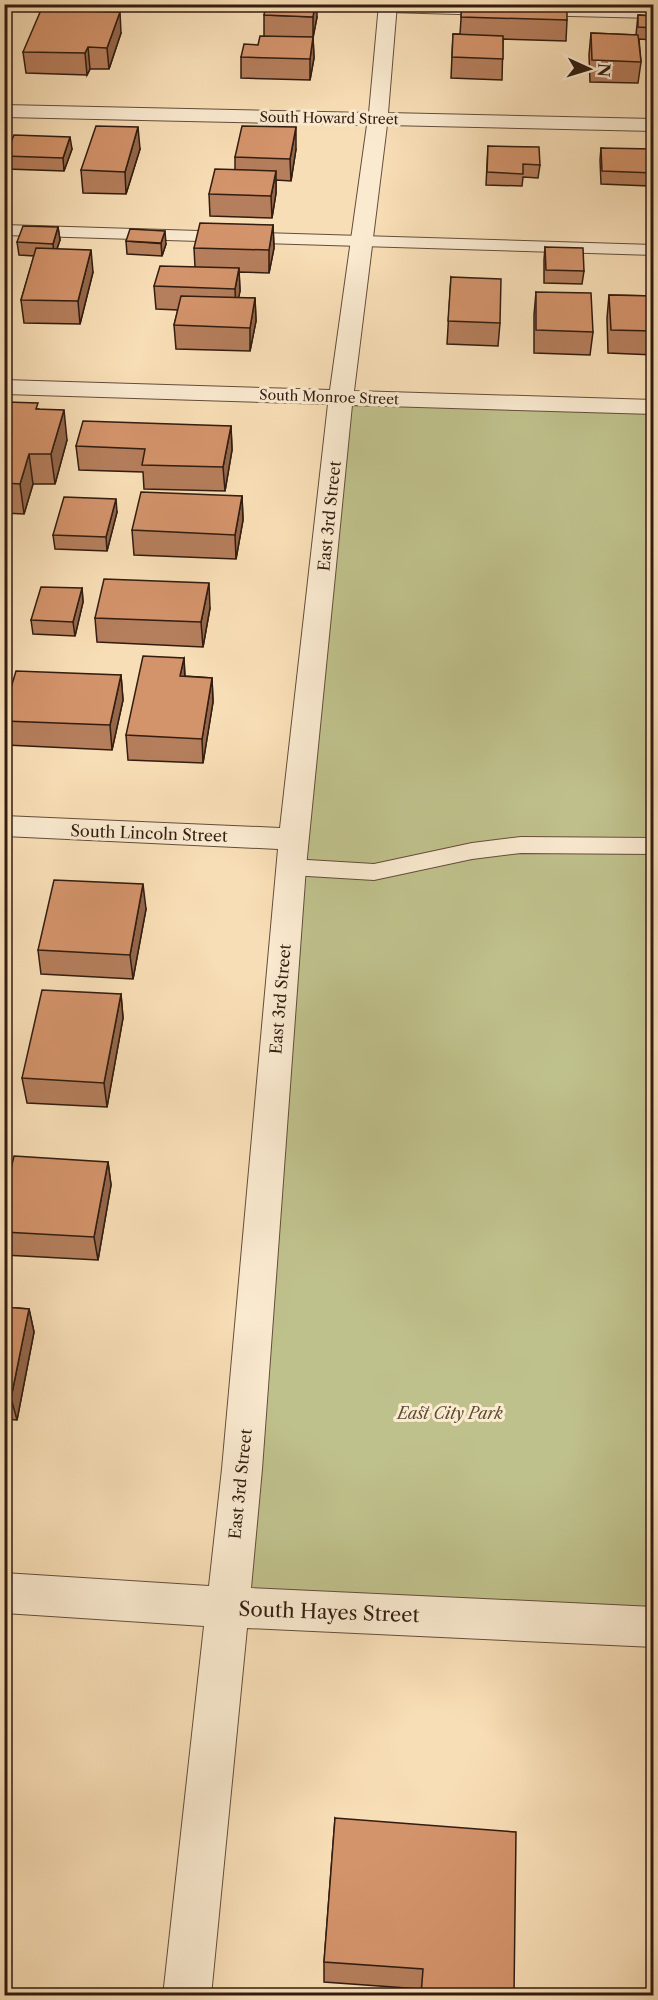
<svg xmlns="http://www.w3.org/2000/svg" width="658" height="2000" font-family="'Libre Caslon Text',serif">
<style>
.green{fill:#bfc18c;stroke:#786f4e;stroke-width:1.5}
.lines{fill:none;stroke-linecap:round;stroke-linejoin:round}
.service-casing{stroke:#644d3a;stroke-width:2}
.minor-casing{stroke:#644d3a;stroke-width:2}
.service{fill:#faead0;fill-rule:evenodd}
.minor{fill:#faead0;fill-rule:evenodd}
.wall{fill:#b57e5c;stroke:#321d10;stroke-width:1.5}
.shaded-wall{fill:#94674b;stroke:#321d10;stroke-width:1.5}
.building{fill:#d3936b;stroke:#321d10;stroke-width:1.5}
.labels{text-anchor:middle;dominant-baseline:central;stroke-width:6;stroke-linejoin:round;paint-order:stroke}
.far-street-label{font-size:14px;fill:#321d10;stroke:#faead0}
.street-label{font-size:16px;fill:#321d10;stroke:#faead0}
.park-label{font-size:16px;font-style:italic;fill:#5c4e35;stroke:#faead0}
.near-street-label{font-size:20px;fill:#321d10;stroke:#faead0}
</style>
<rect width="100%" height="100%" fill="#f8deb6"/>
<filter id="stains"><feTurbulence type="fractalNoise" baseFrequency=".00333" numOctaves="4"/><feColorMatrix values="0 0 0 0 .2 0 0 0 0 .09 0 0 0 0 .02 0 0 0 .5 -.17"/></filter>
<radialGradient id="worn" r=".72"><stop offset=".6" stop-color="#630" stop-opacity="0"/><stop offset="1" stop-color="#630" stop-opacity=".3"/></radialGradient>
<path class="green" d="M341,397l312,10v1220l-426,-20z"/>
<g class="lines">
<defs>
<path id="service" d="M403,4l91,3 7,4 -7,4 -106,-3 -7,-4 5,-4z
M534,8l120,2v8l-125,-3 -2,-3z
M4,225l650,20v10l-650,-20z
M521,837l133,1v16l-133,-1 -49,6 -98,21 -83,-5 -8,-2 -3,-6 3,-6 8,-2 83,5 98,-21z"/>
<path id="minor" d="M379,4h18l-9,109 266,6v12l-267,-6 -33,266 300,9v14l-302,-9 -46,462 -44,602 -11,119 403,19v40l-407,-19 -36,368h-48l41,-370 -200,-13v-40l205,13 13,-117 56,-620 -274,-13v-20l276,12 48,-424 -324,-10v-14l326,10 37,-265 -363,-8v-12l365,8z"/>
</defs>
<use href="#service" class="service-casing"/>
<use href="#minor" class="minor-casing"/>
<use href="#service" class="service"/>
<use href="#minor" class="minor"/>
</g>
<path class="wall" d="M462,4l105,16 -1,21 -63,-2 -1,41 -51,-2 2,-44h7z
M264,15l53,2 -4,20 1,21 -4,22 -69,-2v-21l17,-12 6,-9z
M638,15l16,1v24l-15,-1 2,23 -3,21 -48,-1 -1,-27 2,-22 45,2z
M121,33l-12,36h-19l-3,6 -61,-2 -3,-21z
M488,146l52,19 -2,13 -15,-1 -1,9 -36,-1z
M601,148l53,12v70h-4l-2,-35 1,-9 -48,-2 -1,-24z
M72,149l-8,22 -57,-2 -2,-13z
M140,149l-14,45 -43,-1 -2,-23z
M296,149l-5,32 -15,-1v13l-4,25 -62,-2 -1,-22 26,-25v-12z
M273,225l1,23 -5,25 -30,-1 1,19 -2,7h17l1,23 -6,30 -74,-2 -2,-24 4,-15 -22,-1 -2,-23 41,-19 -1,-19z
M58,227l2,13 -3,9 36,23 -13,52 -56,-1 -3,-23 13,-44 -15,-1 -2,-13z
M126,241l40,3 -4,12 -35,-2z
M545,247l39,24 -2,13 -38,-1v-23z
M451,277l49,46 -2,23 -51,-2z
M536,292l57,40 -3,23 -56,-2v-38z
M609,295l45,1v59l-46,-2 -1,-35z
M4,408l35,1 28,31 -12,44h-22l-9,30 -20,-1z
M231,426l1,24 -7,41 -81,-2 -1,-17 -64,-2 -3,-24z
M242,496l1,24 -7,39 -102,-4 -2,-25z
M117,512l-10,39 -52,-2 -2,-14z
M82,588l1,14 -8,34 -42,-2 -2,-14z
M210,608l-7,39 -106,-5 -2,-24z
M184,658l1,18 27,2 1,24 -10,61 -75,-3 -2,-25z
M121,675l2,25 -11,50 -106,-5 -2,-8v-26z
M146,909l-13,70 -92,-5 -3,-24z
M121,994l2,24 -16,89 -80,-4 -5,-25z
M108,1162l3,23 -13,75 -94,-5v-57z
M4,1307l25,2 5,23 -17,88 -13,-1z
M335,1818l179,177h-94v-6l-96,-7v-20z"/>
<path class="shaded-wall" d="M315,4h2v13l-4,21v-21z
M120,12l1,21 -12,36 -2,-21z
M313,37l1,21 -4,22v-21z
M88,47l2,22 -3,6 -2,-22z
M138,127l2,22 -14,45 -1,-22z
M296,127v22l-5,32 -1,-22z
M70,137l2,12 -8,22 -1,-13z
M276,171v22l-4,25 -1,-22z
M273,225l1,23 -5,25v-23z
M58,227l2,13 -6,17 -1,-13z
M165,231l1,13 -4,12 -1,-13z
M91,250l2,22 -13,52 -2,-23z
M239,268l1,23 -4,21 -1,-23z
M255,298l1,23 -6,30v-23z
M64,410l3,30 -12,44 -4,-30z
M231,426l1,24 -7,41 -2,-24z
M29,454l4,30 -9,30 -4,-30z
M242,496l1,24 -7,39 -1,-24z
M116,499l1,13 -10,39 -1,-14z
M209,583l1,25 -7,39 -2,-25z
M82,588l1,14 -8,34 -2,-14z
M184,658l1,24 -5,-6z
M121,675l2,25 -11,50 -2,-25z
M212,678l1,24 -10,61 -1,-24z
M143,884l3,25 -13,70 -3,-24z
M121,994l2,24 -16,89 -3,-24z
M108,1162l3,23 -13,75 -4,-23z
M29,1309l5,23 -17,88 -6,-22z"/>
<path class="building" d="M266,4h49l-2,13 -49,-2z
M462,4h105v16l-106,-3z
M41,10l79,2 -13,36 -19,-1 -3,6 -62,-1z
M638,15l16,1v12l-16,-1z
M591,33l47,2 3,27 -49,-2z
M453,34l50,2v23l-51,-2z
M260,36l53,1 -3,22 -69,-2 3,-13 14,1z
M96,126l42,1 -13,45 -44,-2z
M242,126l54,1 -6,32 -55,-2z
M14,135l56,2 -7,21 -58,-2z
M488,146l51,1 1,18 -17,-1v10l-36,-2z
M601,148l52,1 1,24 -52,-2z
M215,169l61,2 -5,25 -62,-2z
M649,183h5v35l-2,-1z
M200,223l73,2 -4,25 -75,-2z
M23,226l35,1 -5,17 -36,-2z
M130,229l35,2 -4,12 -35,-2z
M545,247l38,1 1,23 -38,-1z
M36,248l55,2 -13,51 -57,-1z
M160,266l79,2 -4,21 -81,-3z
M451,277l50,2 -1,44 -52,-2z
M536,292l55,1 2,39 -57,-2z
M609,295l45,1v35l-43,-1z
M181,296l74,2 -5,30 -76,-3z
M6,402l32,1 -2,6 28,1 -13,44h-22l-9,30 -16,-1v-75z
M83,421l148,5 -8,41 -81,-2 3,-16 -69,-3z
M141,492l101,4 -7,39 -103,-5z
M64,497l52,2 -10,38 -53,-2z
M104,579l105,4 -8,39 -106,-4z
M41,587l41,1 -9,34 -42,-2z
M143,656l41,2 -4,18 32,2 -10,61 -76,-4z
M16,671l105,4 -11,50 -106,-4v-10z
M54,880l89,4 -13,71 -92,-5z
M42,990l79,4 -17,89 -82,-5z
M14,1156l94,6 -14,75 -90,-5v-34z
M4,1307l25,2 -18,89 -7,-1z
M335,1818l181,14 -2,163h-93l2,-26 -99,-7z"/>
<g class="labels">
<g class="far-street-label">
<text transform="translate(329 118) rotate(1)">South Howard Street</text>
<text transform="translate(329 397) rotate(2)">South Monroe Street</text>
</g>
<g class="street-label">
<text transform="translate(329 516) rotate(-84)">East 3rd Street</text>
<text transform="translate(149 833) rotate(2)">South Lincoln Street</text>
<text transform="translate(280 999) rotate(-85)">East 3rd Street</text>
<text transform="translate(240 1484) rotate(-84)">East 3rd Street</text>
</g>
<g class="park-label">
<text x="450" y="1413">East City Park</text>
</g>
<g class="near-street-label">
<text transform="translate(329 1612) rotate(2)">South Hayes Street</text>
</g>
</g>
<rect width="658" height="2000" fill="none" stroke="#f8deb6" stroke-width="24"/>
<rect x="6" y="6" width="646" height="1988" fill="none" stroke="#321d10" stroke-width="3"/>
<rect x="12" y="12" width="634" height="1976" fill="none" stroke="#321d10" stroke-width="1.5"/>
<g transform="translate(589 69) rotate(94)" stroke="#faead0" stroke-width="4.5" paint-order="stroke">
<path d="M0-4.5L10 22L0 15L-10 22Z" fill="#321d10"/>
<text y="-9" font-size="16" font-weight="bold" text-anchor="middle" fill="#321d10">N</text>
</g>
<rect width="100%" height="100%" filter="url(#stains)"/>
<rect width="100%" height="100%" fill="url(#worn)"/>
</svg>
